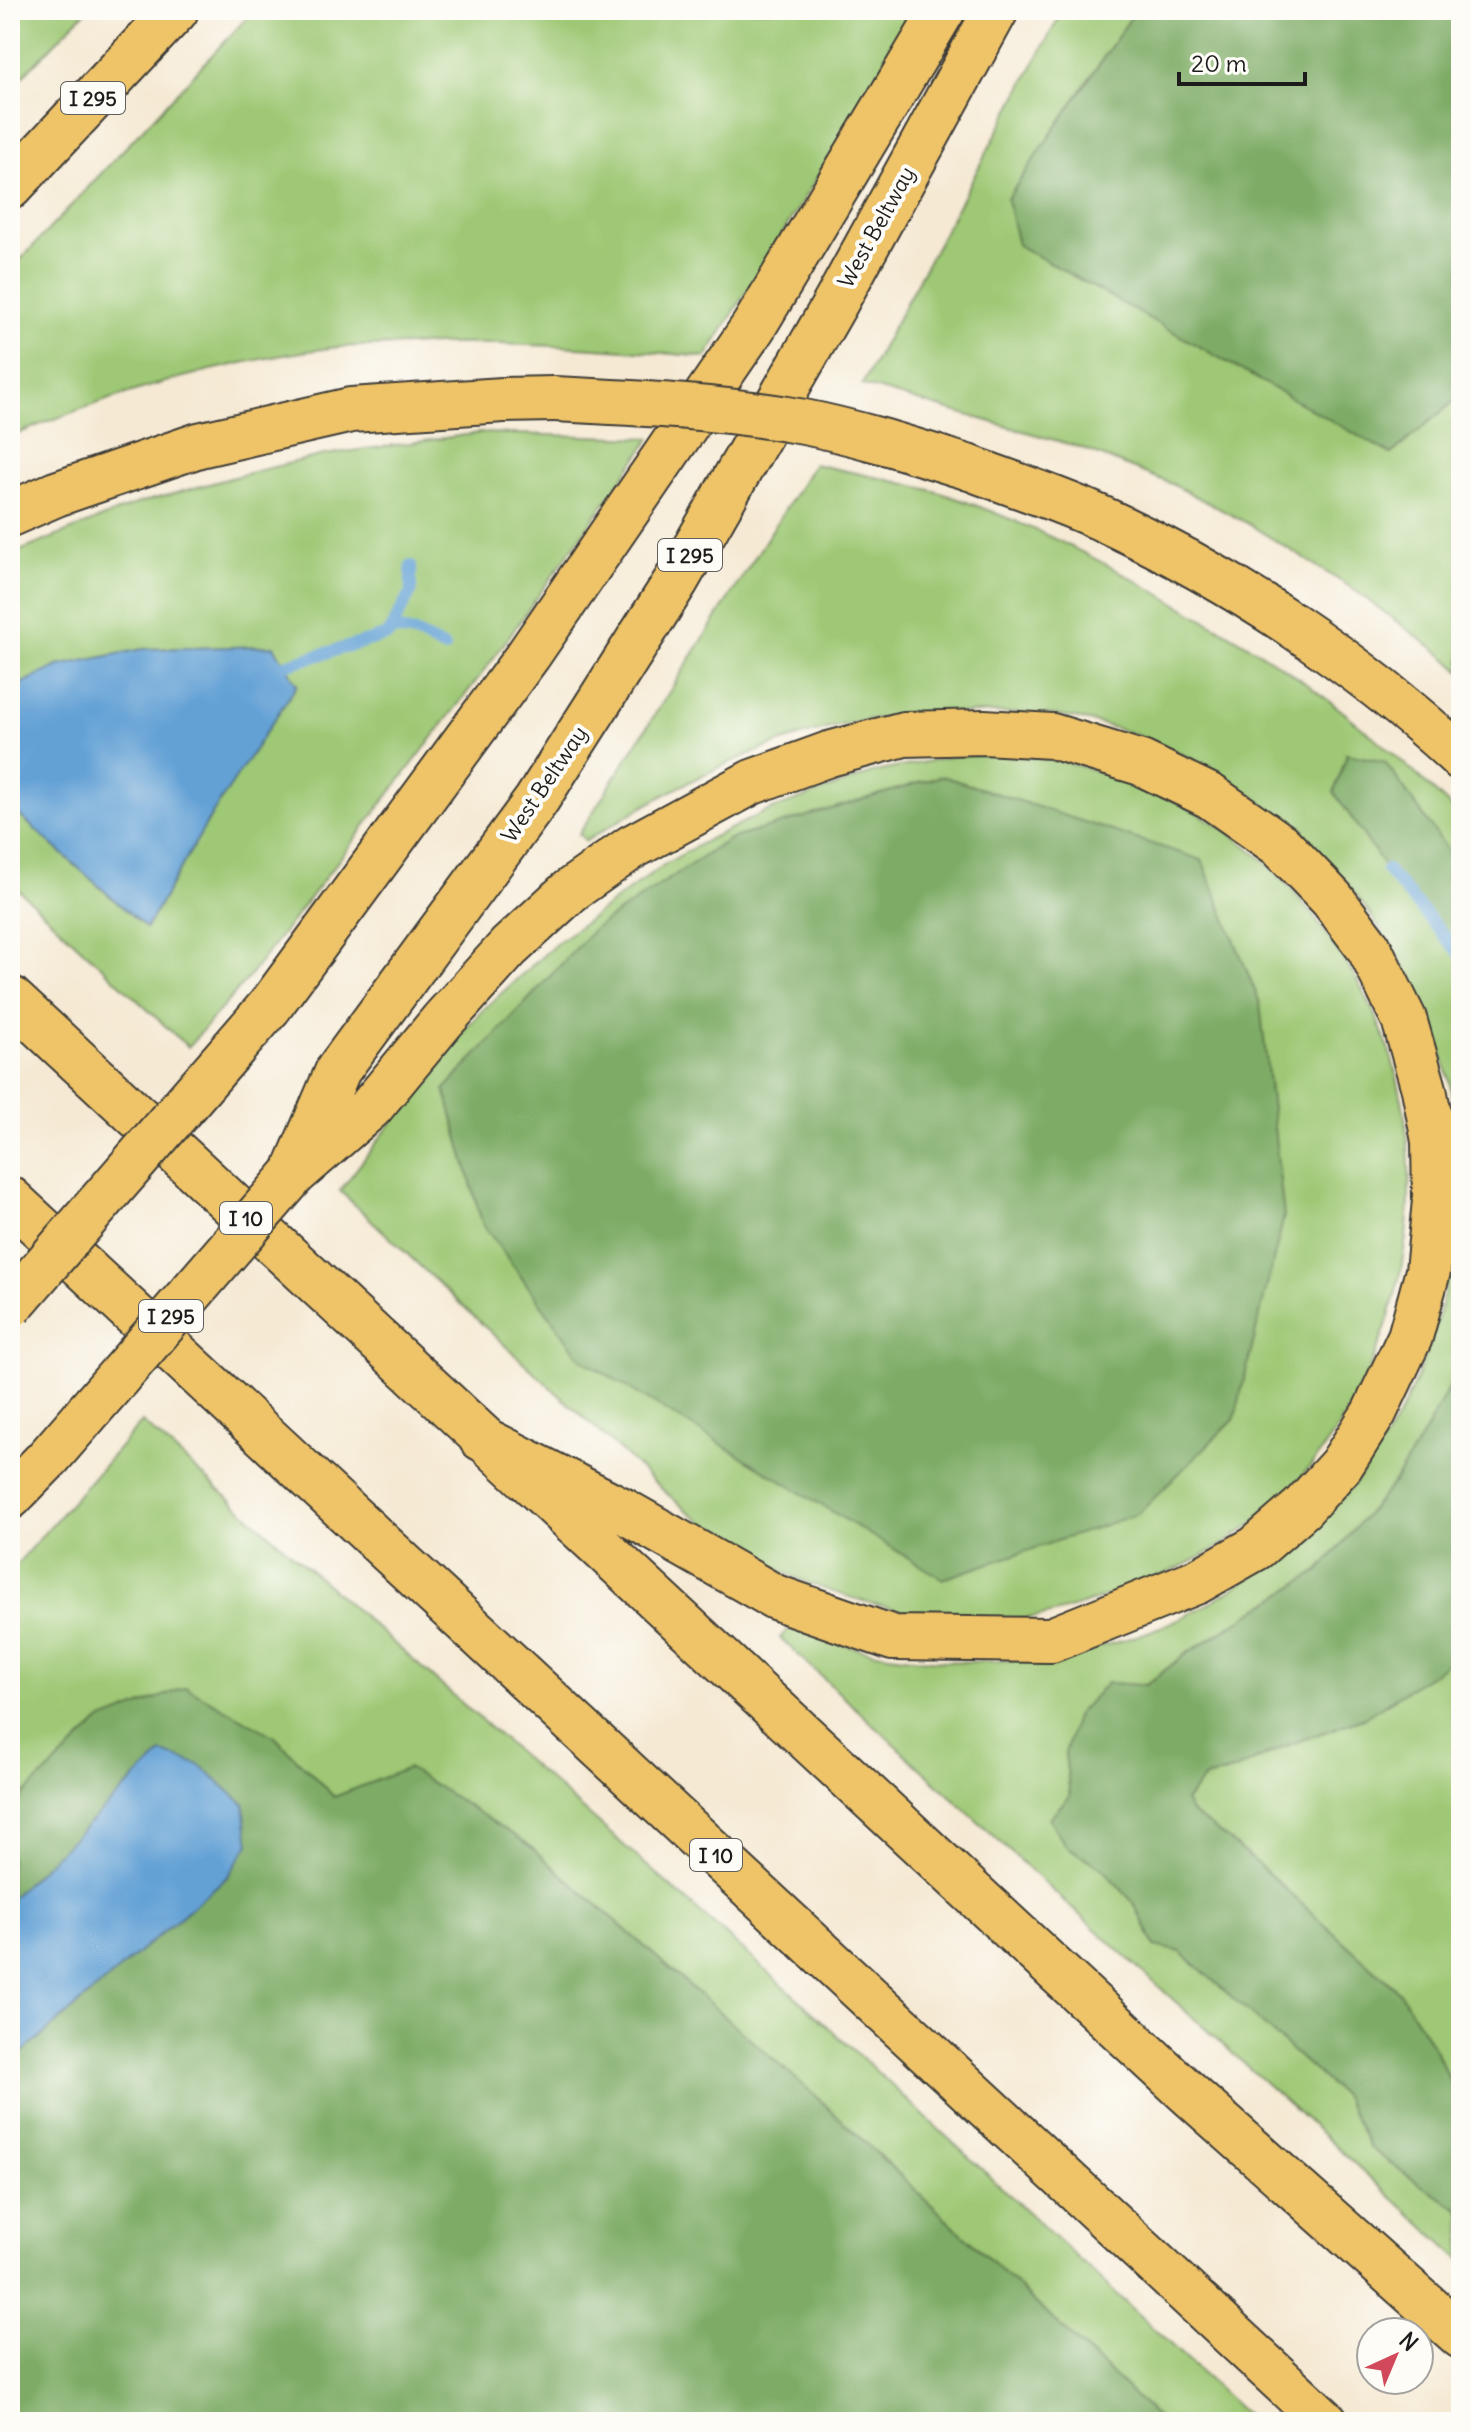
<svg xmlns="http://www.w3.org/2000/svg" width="1471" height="2432" font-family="Delius,sans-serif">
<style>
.green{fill:#9ec874;stroke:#5d7248;stroke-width:2;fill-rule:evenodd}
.forest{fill:#7eac66;stroke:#4d6441;stroke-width:2}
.water{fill:#64a1d5;stroke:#405e78;stroke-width:2}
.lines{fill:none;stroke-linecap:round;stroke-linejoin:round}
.stream{stroke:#64a1d5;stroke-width:12}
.motorway-casing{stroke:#3d3b37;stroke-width:48}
.motorway{stroke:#efc469;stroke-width:44}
.motorway-bridge-casing{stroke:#3d3b37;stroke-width:48;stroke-linecap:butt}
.motorway-bridge{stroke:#efc469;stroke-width:44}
.labels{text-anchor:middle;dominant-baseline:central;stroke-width:8;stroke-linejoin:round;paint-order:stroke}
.shield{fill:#fdfcf7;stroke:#605f5e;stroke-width:2}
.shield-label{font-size:20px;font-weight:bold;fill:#1c1c1c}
.street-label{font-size:22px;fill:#1c1c1c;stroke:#fdfcf7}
</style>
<rect width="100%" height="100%" fill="#fdfcf7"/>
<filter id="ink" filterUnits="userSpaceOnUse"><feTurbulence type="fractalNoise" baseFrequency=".0125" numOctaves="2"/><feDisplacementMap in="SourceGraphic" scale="16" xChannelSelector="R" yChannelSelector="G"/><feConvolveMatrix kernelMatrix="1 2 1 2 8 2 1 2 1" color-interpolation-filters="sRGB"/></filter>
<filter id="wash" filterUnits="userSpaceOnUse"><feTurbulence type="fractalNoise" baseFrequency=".006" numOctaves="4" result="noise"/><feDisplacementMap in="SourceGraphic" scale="32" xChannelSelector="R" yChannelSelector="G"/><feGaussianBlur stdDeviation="1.8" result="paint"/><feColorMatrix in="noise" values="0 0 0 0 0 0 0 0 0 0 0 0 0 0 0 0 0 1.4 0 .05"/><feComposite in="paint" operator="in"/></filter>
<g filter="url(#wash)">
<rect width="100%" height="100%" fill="#f5e9d3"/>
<path class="green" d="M13,10h74l-77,79v-76z
M254,10h661l-54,96 -155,251c-99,-10 -198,-16 -297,-12 -26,1 -53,0 -79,3 -109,14 -219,46 -320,89v-166z
M1063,10h73l-129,189 384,255 70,-59v277l-15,-14 -93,-69 -106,-66 -75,-39 -93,-37 -217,-62z
M480,433l171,5 -158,221 -245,319 -60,69 -178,-165v-75l136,121 66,-114 62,-168 -131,3 -85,17 -48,23v-134l126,-51 113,-31 75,-18z
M814,464c43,10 88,17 130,30 71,24 140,57 205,94 49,28 99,55 145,87 60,42 115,91 167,142v52l-76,-107 -39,-8 83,163 32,38v410l-35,65 -32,52 -74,88 -135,84 -39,31 -39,-2 -42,70 5,43 -5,49 38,24 31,34 21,43 26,5 163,146 26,51 48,35 39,25 4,5v47l-430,-389 -251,-233 12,-13c29,12 59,24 91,29 105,18 225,5 319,-47 55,-31 109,-69 149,-119 66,-82 103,-189 106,-294 1,-41 1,-86 -11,-126 -21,-72 -59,-137 -107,-194 -65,-75 -162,-135 -260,-155 -35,-7 -71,-6 -106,-6 -39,1 -78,1 -116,9 -98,19 -187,66 -271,119l-7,-7z
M994,755c24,1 50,2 74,8 50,12 104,33 148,61 44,27 84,70 112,113 10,15 21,30 30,45 69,118 65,270 9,392 -25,55 -61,105 -108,144 -42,36 -91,56 -141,74 -27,10 -54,20 -82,25 -88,14 -213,-19 -289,-64 -55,-32 -101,-79 -148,-122 -88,-78 -173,-160 -259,-240l116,-153 28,-29 74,-67 107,-78 46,-26 54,-26 110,-40 80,-16zM942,776l-347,152 135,-89z
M142,1422l651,572 461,428h-92l-342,-322 -295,-258 -191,-45 -59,-60 -175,-16 -90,87v-236z
M1461,1647v458l-23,-50 -37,-61 -142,-129 -39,-32 -29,-21 -6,-11 20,-23 28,-7 50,-24 82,-30 77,-50z"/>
<path class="forest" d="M1136,10h325v385l-70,59 -373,-209 -11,-46z
M1347,754l38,8 76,107v86l-74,-85 -53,-78z
M942,776l260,84 58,143 24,213 -49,202 -97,96 -195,65 -362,-220 -99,-136 -37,-134 150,-161 135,-89z
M1461,1365v282l-18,20 -78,50 -82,30 -50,24 -28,7 -20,23 6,11 29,21 39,32 142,129 37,61 23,50v108l-4,-5 -39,-25 -48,-35 -26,-51 -163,-145 -26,-6 -21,-43 -31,-34 -38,-24 -16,-27 21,-22 -5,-43 12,-39 30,-31 39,2 39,-30 135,-85 74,-88 32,-52z
M186,1687l89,50 59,60 74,-29 117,74 295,258 342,322h-1152v-359l218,-187 -93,-98 -39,40 -86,81v-91l90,-87z"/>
<path class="water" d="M274,646l23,39 -85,129 -66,114 -136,-121v-118l48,-23 85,-17z
M162,1753l38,12 44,39 5,40 -21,32 -218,187v-164z"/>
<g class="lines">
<path class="stream" d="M392,629l23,4 30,15
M285,665l103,-30 23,-43v-26
M1387,870l74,85"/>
</g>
</g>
<g filter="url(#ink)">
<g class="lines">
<defs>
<path id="motorway" d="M10,187l166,-177
M970,468c45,17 93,32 137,53 127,59 251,141 354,237
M10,514l46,-20 143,-49 152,-35 152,-10 51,-1
M10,998l1177,1094 274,244
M270,1006l259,-352 225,-328 189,-316
M297,1166l41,-96 198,-269 140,-220 160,-279 160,-292
M293,1175l78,-68 72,-87 66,-73 62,-57 61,-43 120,-65 77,-28 75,-20 80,-2 68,4 89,27 69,33 70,49 52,54 37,49 35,71 20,70 10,52 1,60 -7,70 -18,66 -36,76 -33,52 -39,43 -46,40 -58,33 -147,59 -158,-2 -118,-41 -151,-86 -143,-73
M10,1199l1316,1223
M10,1497l39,-40"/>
</defs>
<use href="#motorway" class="motorway-casing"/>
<use href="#motorway" class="motorway"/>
<defs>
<path id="motorway-bridge" d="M554,399c84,4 168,8 250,23 56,11 111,29 166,46
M10,1306l260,-300
M49,1457l244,-282"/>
</defs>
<use href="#motorway-bridge" class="motorway-bridge-casing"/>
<use href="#motorway-bridge" class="motorway-bridge"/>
</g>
</g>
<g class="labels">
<g class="shield">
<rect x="61" y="82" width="64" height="32" rx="6"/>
<rect x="658" y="539" width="64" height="32" rx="6"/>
<rect x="220" y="1202" width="52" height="32" rx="6"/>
<rect x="139" y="1300" width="64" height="32" rx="6"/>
<rect x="690" y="1839" width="52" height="32" rx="6"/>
</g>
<g class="shield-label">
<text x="93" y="98">I 295</text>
<text x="690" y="555">I 295</text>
<text x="246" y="1218">I 10</text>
<text x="171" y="1316">I 295</text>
<text x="716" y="1855">I 10</text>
</g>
<g class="street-label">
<text transform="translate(876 227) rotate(-61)">West Beltway</text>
<text transform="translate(544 784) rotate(-56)">West Beltway</text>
</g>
</g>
<rect width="1471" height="2432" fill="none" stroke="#fdfcf7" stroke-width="40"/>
<g transform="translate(1395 2356) rotate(44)"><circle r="38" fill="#fdfcf7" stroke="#a3a29f" stroke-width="2"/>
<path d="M0-6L14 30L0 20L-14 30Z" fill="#d1495b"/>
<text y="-12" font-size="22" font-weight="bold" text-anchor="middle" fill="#1c1c1c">N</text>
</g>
<path d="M1179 72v12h126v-12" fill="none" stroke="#1c1c1c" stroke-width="4"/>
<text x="1191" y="72" font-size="24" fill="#1c1c1c" stroke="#fdfcf7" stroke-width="6" paint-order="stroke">20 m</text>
</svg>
